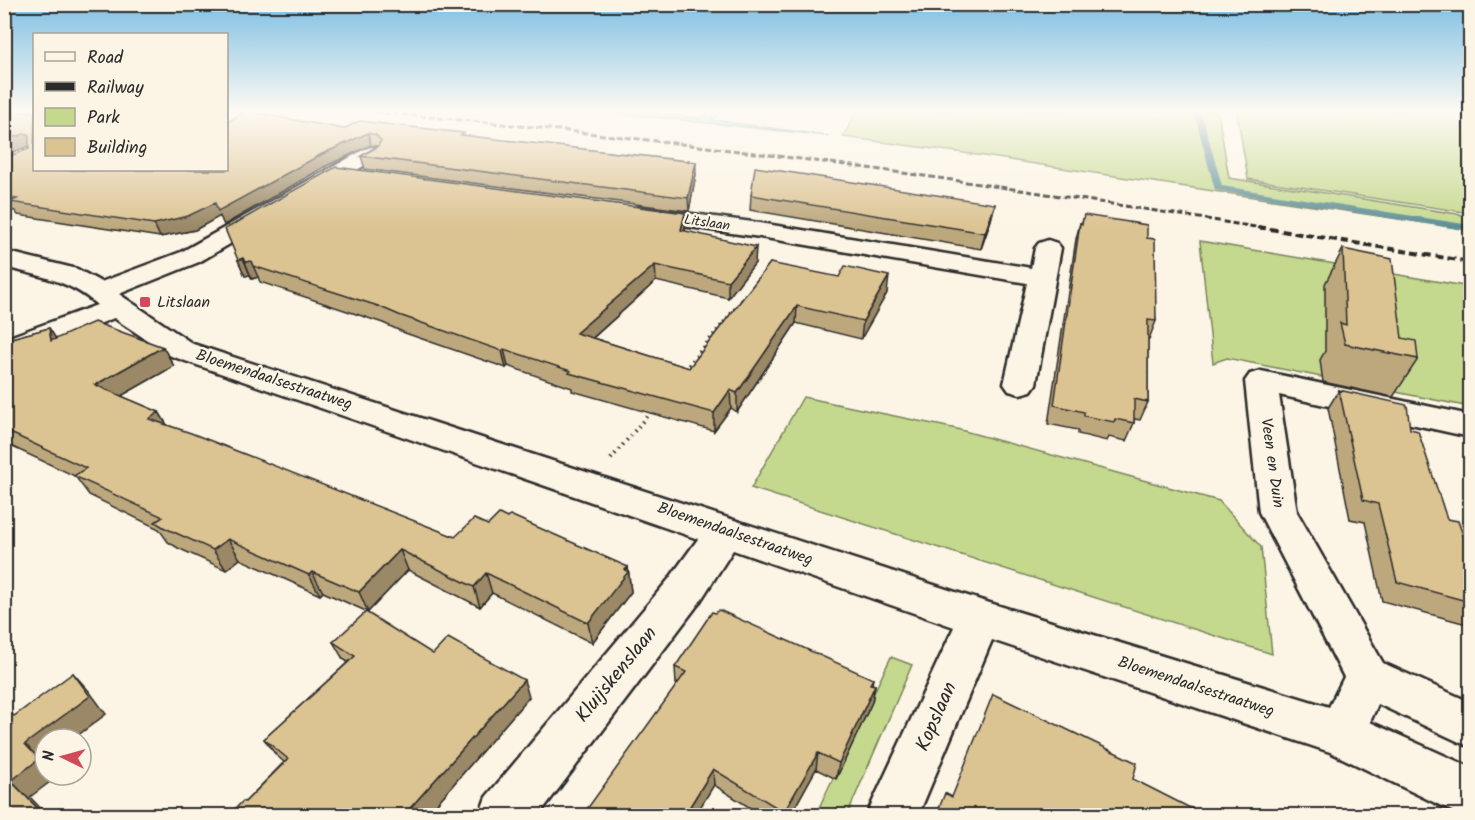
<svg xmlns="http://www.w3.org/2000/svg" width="1475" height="820" font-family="Kalam,sans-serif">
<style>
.green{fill:#c4d98e;stroke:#78825c;stroke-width:1.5}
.water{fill:#82d2de;stroke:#5f8f96;stroke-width:1.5}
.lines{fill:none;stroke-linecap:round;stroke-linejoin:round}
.stream{fill:#5f8f96;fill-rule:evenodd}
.minor-casing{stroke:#2b2b2b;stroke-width:5}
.path-far1{stroke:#2b2b2b;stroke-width:3;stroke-dasharray:1.5 4;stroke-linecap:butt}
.path{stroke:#2b2b2b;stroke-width:4;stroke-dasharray:1.5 4.5;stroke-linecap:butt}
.minor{fill:#fcf5e5;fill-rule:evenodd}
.rail-far1{stroke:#2b2b2b;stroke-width:3;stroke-dasharray:6 3;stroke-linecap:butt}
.rail{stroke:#2b2b2b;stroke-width:4;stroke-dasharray:8 4;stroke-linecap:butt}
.wall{fill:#bda87e;stroke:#2b2b2b;stroke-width:1.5}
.shaded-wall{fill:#9a8866;stroke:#2b2b2b;stroke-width:1.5}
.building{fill:#dcc392;stroke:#2b2b2b;stroke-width:1.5}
.poi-dot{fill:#d1495b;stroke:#fcf5e5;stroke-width:2}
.labels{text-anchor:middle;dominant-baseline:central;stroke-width:4.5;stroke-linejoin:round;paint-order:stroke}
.far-street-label{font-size:14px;fill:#2b2b2b;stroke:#fcf5e5}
.poi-label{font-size:16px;fill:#2b2b2b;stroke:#fcf5e5;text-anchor:start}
.street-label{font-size:16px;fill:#2b2b2b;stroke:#fcf5e5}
.near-street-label{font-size:20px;fill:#2b2b2b;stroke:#fcf5e5}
</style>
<rect width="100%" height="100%" fill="#fcf5e5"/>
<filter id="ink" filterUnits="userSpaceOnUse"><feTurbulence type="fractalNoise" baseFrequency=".0167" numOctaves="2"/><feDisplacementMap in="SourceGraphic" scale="12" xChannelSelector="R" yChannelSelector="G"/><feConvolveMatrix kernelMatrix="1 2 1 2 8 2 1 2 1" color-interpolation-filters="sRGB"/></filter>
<g filter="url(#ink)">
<path class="green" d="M856,112h362l11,66 241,38v14l-513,-78 -114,-15z
M1237,112h233v101l-222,-34z
M1200,241l270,46v120l-243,-49 -14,5z
M803,397l154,32 262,72 42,46 11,107 -521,-166z
M891,657l21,8 -65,150 -32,1z"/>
<path class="water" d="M607,112h33l61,6 8,-6h13l-10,8 117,16z"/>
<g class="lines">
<path class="stream" d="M1194,112h7l21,74 248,39v6l-255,-41z"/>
<defs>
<path id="minor" d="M372,147l7,2 3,4 -3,4 -180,105 -80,32 74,50 787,256 349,107 15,-30 -85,-165 -14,-131 5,-7 11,-3 209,44v22l-191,-42 18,117 86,151 87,39v45l-92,-43 -8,18 100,45v49h-7l-11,-5 -122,-59 -338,-112 -74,176h-52l88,-189 -221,-77 -34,53 -161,213h-59l7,-19 183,-218 29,-40 -527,-183 -57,-38 -67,27 -43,13v-19l93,-34c-25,-24 -60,-30 -93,-38v-16l73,18 24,13 80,-30 184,-103z
M640,207l120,16 271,45 4,-20 4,-5 9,-3 9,3 4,5 -25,136 -5,7 -11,3 -11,-3 -5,-7 23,-101 -267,-46 -128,-18 -4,-5 4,-5z"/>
</defs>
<use href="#minor" class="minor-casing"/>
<path class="path-far1" d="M685,369l60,-73"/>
<path class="path" d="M611,459l41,-49"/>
<use href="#minor" class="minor"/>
<path class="rail-far1" d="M375,112c299,26 596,68 892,117"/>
<path class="rail" d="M1258,227l212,35"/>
</g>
<path class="wall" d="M4,115l461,21 231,38 -7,37 -324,-42 -4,-13 16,-10 -6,-1 -45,21 -102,59 -4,-9 -25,14 -35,7 -142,-22 -3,-4 -11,-2v-51l25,-9v-3l-25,9z
M751,195l244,9 -4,16 -10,29 -231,-39z
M1084,215l63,23 9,83 -7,18h-1v63l-8,18 -6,-1v4l-8,18 -17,-4 -2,4 -29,-7v-4l-30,-6 28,-185 4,-16h2z
M685,229v2l70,32 -27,35 -72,-17 -63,57 96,30 81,-105 117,30 -26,46 -65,-16 -59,89 -6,-4 -17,23 -142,-40v-3l-64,-22 -2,2 -101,-35 -22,-10 -123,-41 -2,-5 -6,2 -2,-4 -5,1 -7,-16z
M1343,249l59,89 16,21 -25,38 -70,-15 -3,-22 5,-9v-67z
M49,328l7,11 118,27 -53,30 38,16 8,13 288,112 33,-12 140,42 3,25 -39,51 -100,-50 -12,14 -72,-37 -40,42 -45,-20 -3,3 -80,-36 -14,11 -48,-22 -10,-6 -9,-13 -70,-34 -14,-19 -71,-33v-103z
M1339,390l71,39 37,90 23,36v70l-88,-24 -17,-79 -15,-3 -22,-111z
M333,642l100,12 96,43 -103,119h-198l17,-14 39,-40 -8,-7 -12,-16 84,-77 -5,-3z
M675,667l198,12 -1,5 3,1 -3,17 -36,77 -20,-10 -26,47h-27l-49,-31 -38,-101z"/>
<path class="shaded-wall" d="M27,133l6,12 -29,10v-15z
M368,133l3,12 -45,21 -102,59 -4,-9 -25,14 -35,7 -6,-13 61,-21z
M696,162v12l-7,37 -1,-13z
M995,204l-4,16 -10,29 4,-16z
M685,213v16l-3,17 -1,-16z
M756,247l-1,16 -27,35v-17z
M243,258l7,17 -5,1 -7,-16z
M251,261l7,16 -6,2 -7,-17z
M655,265l1,16 -77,69 -3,-17z
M889,276l-2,17 -26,46 2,-18z
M797,306l-1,17 -59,89v-19z
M49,328l12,19 -10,-6z
M163,347l11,19 -67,38 -12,-19z
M504,349l4,17 -2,2 -4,-17z
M730,390l1,18 -17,23v-18z
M159,412l12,20 -22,-13z
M228,539l12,20 -14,11 -13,-20z
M400,550l8,20 -40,42 -9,-20z
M628,567l3,25 -39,51 -4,-20z
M312,572l11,20 -3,3 -11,-20z
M486,573l6,20 -12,14 -6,-20z
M73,673l16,18 17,23 -33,25h-28v21l-2,2 2,1v12h12l1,1 -28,21 18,19h-3l-34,-35 14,-37z
M524,680l5,17 -103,119h-23z
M875,685l-3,17 -36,77 3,-16z
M818,753l-2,16 -26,47h-6v-4z
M713,769l1,16 -19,31h-11z"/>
<path class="building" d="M10,112h24v58h192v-47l18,-11h7l93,17 15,-8 9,1 96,11 -3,2 235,27 -8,36 -327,-42 16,-9 4,-6 -5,-6 -8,-2 -46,21 -104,57 -3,-8 -27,13 -34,8 -144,-22 7,-3 -13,-2v-39l25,-9v-14l-2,-2 -23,7v-25z
M336,167l349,46 -4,17 75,17 -28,34 -73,-16 -79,68 113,35 81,-105 69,14 6,-11 44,10 -26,45 -66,-15 -60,87 -7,-3 -16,23 -145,-40 2,-2 -67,-22 -2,2 -103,-36 -21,-9 -125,-40 -2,-5 -6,1 -2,-4 -5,2 -13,-31z
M755,167l240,37 -10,29 -234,-38z
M1084,215l63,10v13l8,1 1,82 -8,-1v82l-14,-3v24l-19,-4 -1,3 -30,-6v-4l-30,-7 26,-182 2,1z
M1343,249l49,10 10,79 14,3 2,18 -73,-15 -5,-21 6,2z
M94,322l69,25 -68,38 64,27 -10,7 42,14 264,104 19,-18 14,6 11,-11 8,4 3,-3 118,52 -3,3 3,2 -40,51 -102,-50 -12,14 -74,-37 -41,42 -47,-20 -3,3 -81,-36 -15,11 -48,-22 -10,-6 8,-5 -89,-41 12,-8 -82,-38v-90l45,-12 2,13z
M1339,390l68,15 3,24 8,2 29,88 11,2 12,34v47l-73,-20 -19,-78 -15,-4z
M719,610l154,69 -3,5 5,1 -36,78 -21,-10 -34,59 -71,-43 -29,47h-102l104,-144 -11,-5 37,-55 3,1z
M366,612l67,42 15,-16 76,42 -121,136h-175l15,-15 2,1 43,-43 -24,-20 91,-83 -22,-14z
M73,673l17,23 -65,48 14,15 -28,22 34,35h-41v-109l10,9z
M993,694l144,69 -4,16 73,37h-227l-6,-3 -1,3h-36l9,-23 7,4z"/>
</g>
<linearGradient id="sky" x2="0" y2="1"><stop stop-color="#7fc0e4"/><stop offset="0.49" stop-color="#fefaf3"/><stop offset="1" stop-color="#fefaf3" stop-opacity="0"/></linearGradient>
<rect width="1475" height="227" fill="url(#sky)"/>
<rect class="poi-dot" x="139" y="296" width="12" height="12" rx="3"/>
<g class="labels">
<g class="far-street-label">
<text transform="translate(707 223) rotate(8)">Litslaan</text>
</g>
<g class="poi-label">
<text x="157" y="302">Litslaan</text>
</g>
<g class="street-label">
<text transform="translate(274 380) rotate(18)">Bloemendaalsestraatweg</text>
<text transform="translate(1272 463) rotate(82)">Veen en Duin</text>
<text transform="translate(735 534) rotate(19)">Bloemendaalsestraatweg</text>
<text transform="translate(1196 687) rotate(18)">Bloemendaalsestraatweg</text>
</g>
<g class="near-street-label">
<text transform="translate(617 675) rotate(-51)">Kluijskenslaan</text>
<text transform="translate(937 717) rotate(-66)">Kopslaan</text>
</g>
</g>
<rect width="1475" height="820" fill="none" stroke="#fcf5e5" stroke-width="24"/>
<rect x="12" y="12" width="1451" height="796" fill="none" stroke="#2b2b2b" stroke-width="2" filter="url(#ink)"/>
<rect x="33" y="33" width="195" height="138" fill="#fcf5e5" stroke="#a8a49b" stroke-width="1.5"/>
<rect x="45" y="52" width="30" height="9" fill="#fcf5e5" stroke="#a8a49b" stroke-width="1.5"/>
<text x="87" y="63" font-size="18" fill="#2b2b2b">Road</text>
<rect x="45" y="82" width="30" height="9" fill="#2b2b2b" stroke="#a8a49b" stroke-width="1.5"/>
<text x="87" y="93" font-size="18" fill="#2b2b2b">Railway</text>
<rect x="45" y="108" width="30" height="18" fill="#c4d98e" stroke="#a8a49b" stroke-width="1.5"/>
<text x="87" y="123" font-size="18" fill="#2b2b2b">Park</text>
<rect x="45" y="138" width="30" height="18" fill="#dcc392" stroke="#a8a49b" stroke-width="1.5"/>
<text x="87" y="153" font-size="18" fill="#2b2b2b">Building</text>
<g transform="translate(63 757) rotate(275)"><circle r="28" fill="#fcf5e5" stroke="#a8a49b" stroke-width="1.5"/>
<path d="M0-4.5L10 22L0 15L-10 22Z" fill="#d1495b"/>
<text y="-9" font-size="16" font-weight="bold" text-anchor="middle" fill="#2b2b2b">N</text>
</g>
</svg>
